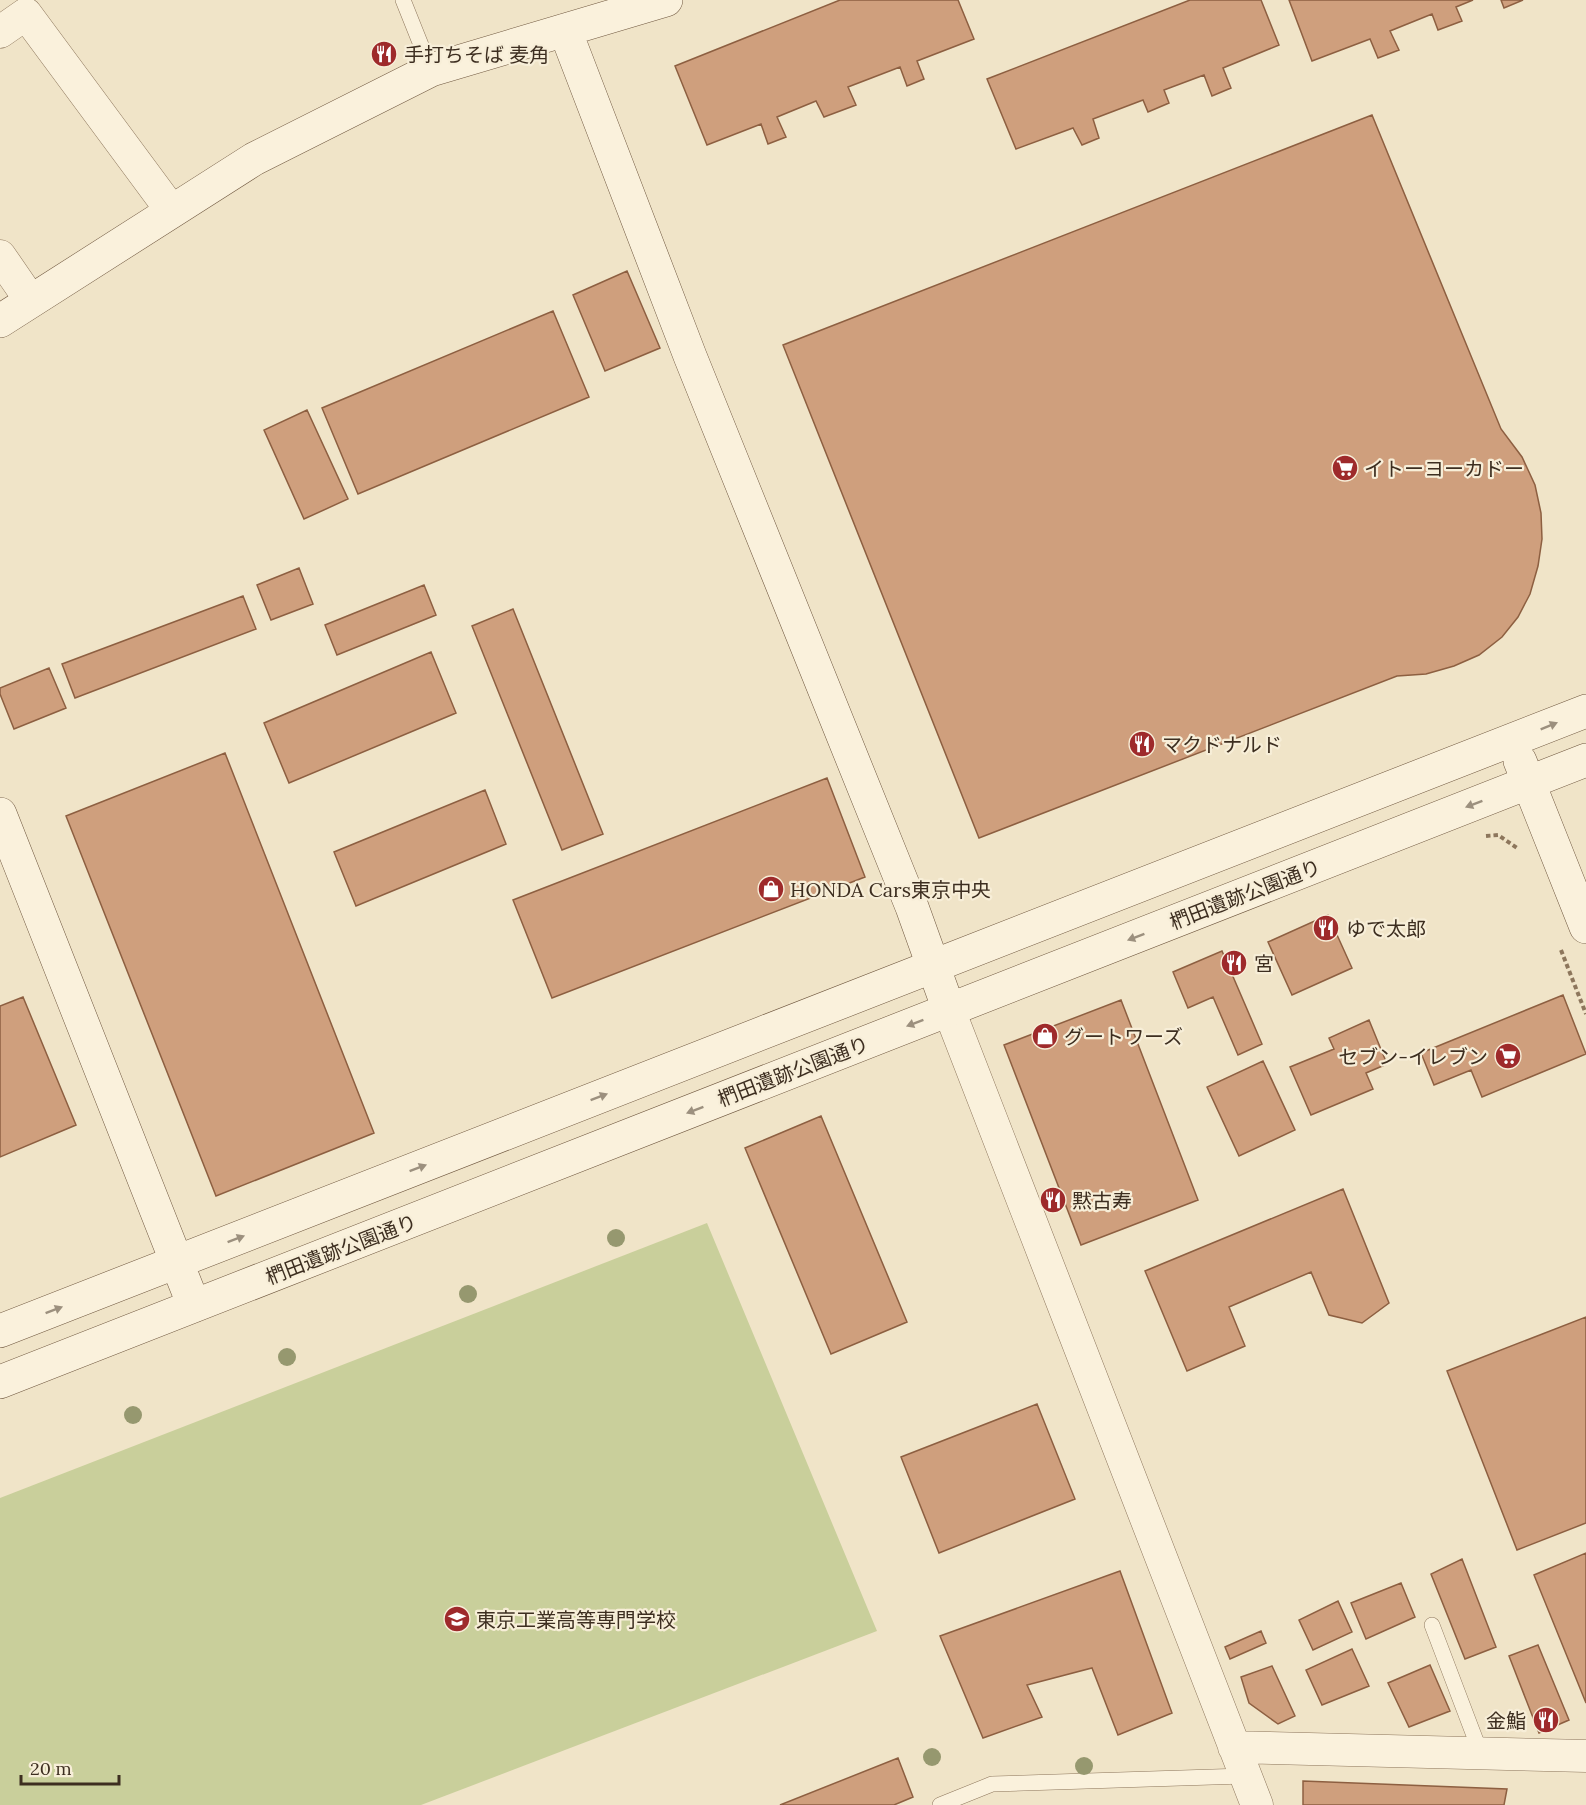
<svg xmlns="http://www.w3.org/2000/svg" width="1586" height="1805" font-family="Lora,'Noto Sans JP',serif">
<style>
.green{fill:#c9cf9b}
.building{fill:#cf9f7d;stroke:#8d5f41;stroke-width:1.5}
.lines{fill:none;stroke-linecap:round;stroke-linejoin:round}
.lane-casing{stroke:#8d765c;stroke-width:16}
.street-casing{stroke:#8d765c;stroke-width:33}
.secondary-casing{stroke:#6f573f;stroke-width:34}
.path{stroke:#8d765c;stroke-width:4;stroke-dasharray:4.5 3;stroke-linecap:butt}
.lane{stroke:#faf1dc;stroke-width:15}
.street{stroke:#faf1dc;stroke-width:32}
.secondary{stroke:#faf1dc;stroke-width:33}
.tree{fill:#96986f}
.oneway{fill:#9c907e}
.labels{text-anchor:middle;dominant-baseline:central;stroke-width:4.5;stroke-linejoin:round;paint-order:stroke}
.poi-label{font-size:20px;fill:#3d2e20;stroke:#f7eed8;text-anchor:start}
.street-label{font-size:20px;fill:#3d2e20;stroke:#f7eed8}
</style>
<rect width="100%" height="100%" fill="#f0e4c8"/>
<path class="green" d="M707,1223l170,408 -456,174h-421v-307z"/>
<path class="building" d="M840,0h118l16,39 -57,22 7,18 -17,7 -7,-19 -52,20 8,18 -32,12 -8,-16 -39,16 9,20 -18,7 -7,-20 -54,21 -32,-79z
M1190,0h71l18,45 -56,23 8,20 -19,8 -8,-21 -40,15 5,13 -21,9 -5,-12 -50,19 6,19 -17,7 -9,-17 -57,21 -29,-70z
M1289,0h184l-17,7 6,14 -24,9 -6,-16 -42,17 9,19 -21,8 -8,-19 -58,22z
M1501,0h22l-19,8z
M1372,115l129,314 21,28 13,28 6,28 1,26 -4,27 -8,28 -12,23 -16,20 -23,18 -25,11 -28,8 -29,2 -418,162 -196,-493z
M627,271l33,77 -55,23 -32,-76z
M553,311l36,86 -231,97 -36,-86z
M307,410l41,89 -44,20 -40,-89z
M299,568l14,36 -42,16 -14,-35z
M424,585l12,30 -99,40 -12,-30z
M243,596l13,33 -181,69 -13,-34z
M513,609l90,225 -41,16 -90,-224z
M431,652l25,61 -167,70 -25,-60z
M49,668l17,40 -52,21 -14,-35v-6z
M225,753l149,380 -158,63 -150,-380z
M827,778l38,99 -313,121 -39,-98z
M485,790l21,54 -150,62 -22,-54z
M1328,915l24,53 -60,27 -24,-53z
M1222,951l40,93 -24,11 -25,-58 -25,11 -15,-36z
M1563,995l23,59 -104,43 -11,-27 -37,15 -13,-32z
M23,997l53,128 -76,32v-151z
M1121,1000l77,200 -117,45 -77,-200z
M1369,1020l18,44 -21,9 7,16 -62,26 -21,-48 44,-18 -5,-11z
M1263,1061l32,69 -56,26 -32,-69z
M821,1116l86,206 -76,32 -86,-206z
M1343,1189l46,114 -27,20 -33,-8 -18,-43 -82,35 16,39 -58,25 -42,-100z
M1586,1317v206l-69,27 -70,-179z
M1037,1404l38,95 -136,54 -38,-96z
M1586,1553v150l-52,-128z
M1462,1559l34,88 -31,12 -34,-85z
M1120,1571l52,142 -54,22 -26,-67 -65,17 15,32 -59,21 -43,-102z
M1401,1583l14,34 -49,22 -15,-36z
M1338,1601l14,31 -39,18 -14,-30z
M1261,1631l5,12 -36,16 -5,-12z
M1538,1645l31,75 -30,13 -30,-77z
M1352,1649l17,37 -47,19 -16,-35z
M1430,1665l20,46 -41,16 -21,-44z
M1272,1666l23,50 -17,8 -29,-21 -8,-26z
M898,1758l15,39 -19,8h-114z
M1303,1781l204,8 -3,16h-201z"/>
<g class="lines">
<defs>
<path id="lane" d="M403,0l28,70
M1432,1625l49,129
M940,1805l52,-21 252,-8"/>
<path id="street" d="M0,32l26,-18 145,196
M0,256l31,45
M949,1010l308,795
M1234,1747l352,9"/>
<path id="secondary" d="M565,30l125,326 222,551 37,103
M0,321l254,-162 177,-89 235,-70
M1520,761l66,166
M0,814l194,492
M0,1331l1586,-620
M0,1382l1586,-622"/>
</defs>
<use href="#lane" class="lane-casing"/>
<use href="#street" class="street-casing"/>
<use href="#secondary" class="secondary-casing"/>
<path class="path" d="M1486,836l12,-1 19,13
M1561,950l25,64"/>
<use href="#lane" class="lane"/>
<use href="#street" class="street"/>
<use href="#secondary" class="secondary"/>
</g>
<g class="tree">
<circle cx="616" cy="1238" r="9"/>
<circle cx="468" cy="1294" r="9"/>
<circle cx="287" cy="1357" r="9"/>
<circle cx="133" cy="1415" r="9"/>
<circle cx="932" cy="1757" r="9"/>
<circle cx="1084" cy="1766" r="9"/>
</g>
<defs><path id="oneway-solid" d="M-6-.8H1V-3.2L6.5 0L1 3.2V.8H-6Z" transform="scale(1.5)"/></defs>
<g class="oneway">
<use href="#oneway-solid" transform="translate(1549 726) rotate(-22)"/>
<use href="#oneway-solid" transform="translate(1474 804) rotate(159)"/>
<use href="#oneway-solid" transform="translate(1136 937) rotate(159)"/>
<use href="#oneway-solid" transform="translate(915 1023) rotate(159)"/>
<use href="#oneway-solid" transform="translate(599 1097) rotate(-21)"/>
<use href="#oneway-solid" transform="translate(695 1110) rotate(159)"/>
<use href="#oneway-solid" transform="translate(418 1168) rotate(-21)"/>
<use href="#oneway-solid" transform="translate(236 1239) rotate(-21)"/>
<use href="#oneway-solid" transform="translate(54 1310) rotate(-21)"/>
</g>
<defs>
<symbol id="restaurant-disc" viewBox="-11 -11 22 22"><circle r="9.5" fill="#9e2a2b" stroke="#f7eed8"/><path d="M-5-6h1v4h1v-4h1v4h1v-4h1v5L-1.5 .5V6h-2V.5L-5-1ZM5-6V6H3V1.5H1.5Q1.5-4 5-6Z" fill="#fff"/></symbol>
<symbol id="supermarket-disc" viewBox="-11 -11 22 22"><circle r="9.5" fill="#9e2a2b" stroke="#f7eed8"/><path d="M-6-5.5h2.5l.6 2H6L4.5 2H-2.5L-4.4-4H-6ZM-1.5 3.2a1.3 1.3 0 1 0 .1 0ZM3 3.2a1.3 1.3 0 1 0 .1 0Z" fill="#fff"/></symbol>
<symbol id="shop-disc" viewBox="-11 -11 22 22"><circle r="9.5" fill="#9e2a2b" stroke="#f7eed8"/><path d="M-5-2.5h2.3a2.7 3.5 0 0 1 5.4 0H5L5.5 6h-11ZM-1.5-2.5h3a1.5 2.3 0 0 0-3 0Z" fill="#fff"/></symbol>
<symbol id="school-disc" viewBox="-11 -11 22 22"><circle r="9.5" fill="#9e2a2b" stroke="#f7eed8"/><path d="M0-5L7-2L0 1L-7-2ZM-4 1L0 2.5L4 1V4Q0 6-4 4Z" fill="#fff"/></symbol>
</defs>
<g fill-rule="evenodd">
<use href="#restaurant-disc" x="369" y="39" width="30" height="30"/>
<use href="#supermarket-disc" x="1330" y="453" width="30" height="30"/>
<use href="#restaurant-disc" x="1127" y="729" width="30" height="30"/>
<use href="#shop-disc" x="756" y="874" width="30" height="30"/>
<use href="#restaurant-disc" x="1311" y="913" width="30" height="30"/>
<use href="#restaurant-disc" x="1219" y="948" width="30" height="30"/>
<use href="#shop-disc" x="1030" y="1021" width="30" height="30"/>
<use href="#supermarket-disc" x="1493" y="1041" width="30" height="30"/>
<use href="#restaurant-disc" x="1038" y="1185" width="30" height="30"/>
<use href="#school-disc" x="442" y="1604" width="30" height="30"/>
<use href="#restaurant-disc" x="1531" y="1705" width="30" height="30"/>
</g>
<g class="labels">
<g class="poi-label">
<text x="404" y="54">手打ちそば 麦角</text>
<text x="1364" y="468">イトーヨーカドー</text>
<text x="1162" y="744">マクドナルド</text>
<text x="790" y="889">HONDA Cars東京中央</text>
<text x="1346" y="928">ゆで太郎</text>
<text x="1254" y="963">宮</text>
<text x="1064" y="1036">グートワーズ</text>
<text x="1488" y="1056" text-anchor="end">セブン-イレブン</text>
<text x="1072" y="1200">黙古寿</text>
<text x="476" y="1619">東京工業高等専門学校</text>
<text x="1526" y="1720" text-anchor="end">金鮨</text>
</g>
<g class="street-label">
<text transform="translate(1245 894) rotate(-21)">椚田遺跡公園通り</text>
<text transform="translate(793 1071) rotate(-21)">椚田遺跡公園通り</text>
<text transform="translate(341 1249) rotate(-21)">椚田遺跡公園通り</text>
</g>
</g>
<path d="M21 1775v9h98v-9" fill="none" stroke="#3d2e20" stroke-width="3"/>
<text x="30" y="1775" font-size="18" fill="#3d2e20" stroke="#f7eed8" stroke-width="4.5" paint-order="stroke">20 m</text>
</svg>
